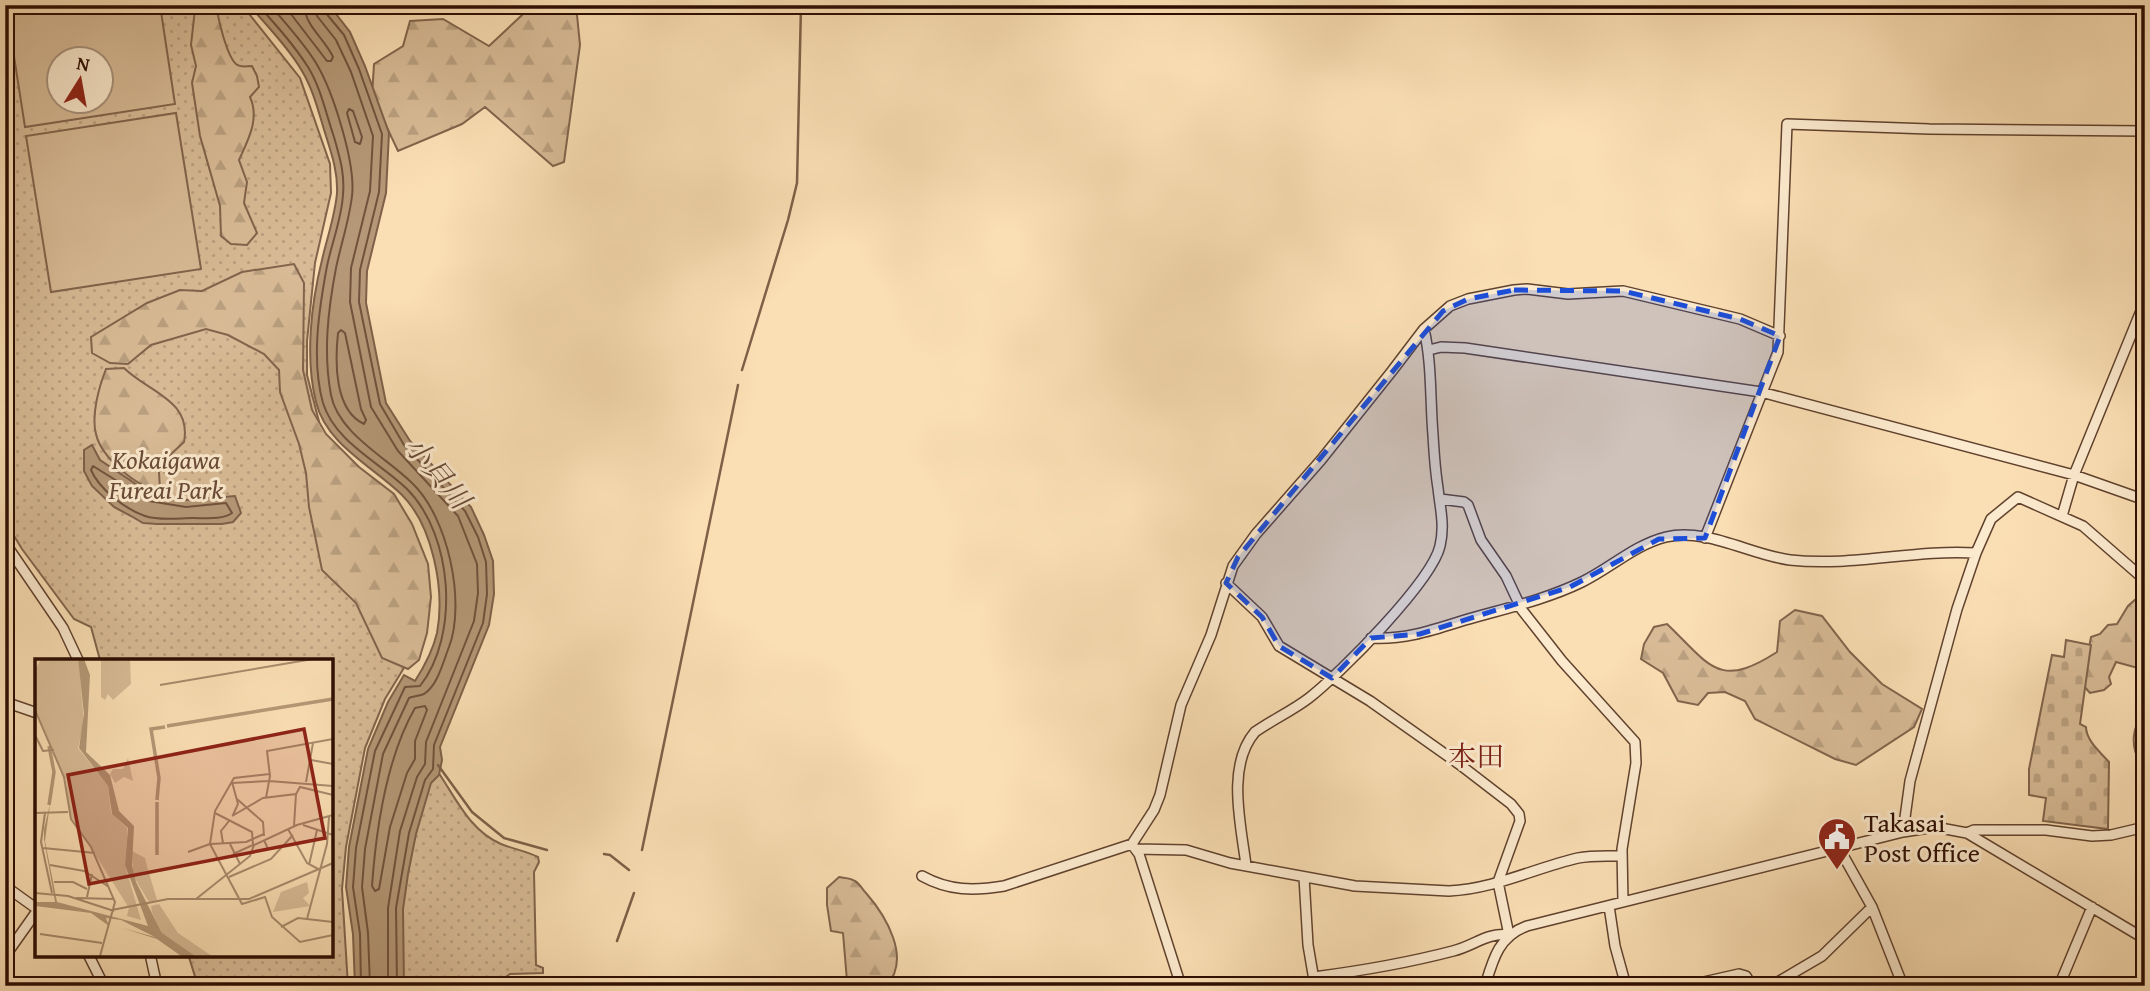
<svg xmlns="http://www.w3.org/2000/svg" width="2150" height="991" font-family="'Gentium Book Plus','Noto Serif JP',serif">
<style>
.grass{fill:url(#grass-dots);stroke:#82644c;stroke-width:2;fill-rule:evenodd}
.forest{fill:url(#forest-firs);stroke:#82644c;stroke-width:2}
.cemetery{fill:url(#cemetery-stones);stroke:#82644c;stroke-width:2}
.pitch{fill:#d8bb96;stroke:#82644c;stroke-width:2;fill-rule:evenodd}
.water{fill:#b59877;stroke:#7f6048;stroke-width:2}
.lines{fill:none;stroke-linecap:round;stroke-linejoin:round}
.shore{stroke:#71523c;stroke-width:2}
.stream{stroke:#7f6048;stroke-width:2.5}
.minor-casing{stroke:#60422e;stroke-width:12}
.minor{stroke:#fceace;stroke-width:9}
.marked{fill:#1d4ed8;fill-opacity:0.2;stroke:#1d4ed8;stroke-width:5;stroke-dasharray:14 9;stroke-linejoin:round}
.labels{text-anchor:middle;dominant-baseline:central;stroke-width:6;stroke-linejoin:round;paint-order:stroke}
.park-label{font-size:26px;font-style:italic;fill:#694a36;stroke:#fceace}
.poi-label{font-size:26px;fill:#2d0d02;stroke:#fceace;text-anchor:start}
.water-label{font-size:28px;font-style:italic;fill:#6a4c37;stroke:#fceace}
.neighbourhood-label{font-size:28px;fill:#7a1f14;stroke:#fceace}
.inset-river{fill:none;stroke:#b59877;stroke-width:3.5}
.inset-road{fill:none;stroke:#a98b6d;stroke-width:2}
.view{fill:#8f2418;fill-opacity:0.15;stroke:#8f2418;stroke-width:3.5}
.inset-edge{fill:none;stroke:#2d0d02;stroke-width:3.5}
</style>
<defs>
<pattern id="grass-dots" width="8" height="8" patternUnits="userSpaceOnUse" patternTransform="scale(1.75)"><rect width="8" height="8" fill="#d8bb96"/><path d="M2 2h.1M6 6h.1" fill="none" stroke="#baa080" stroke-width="1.8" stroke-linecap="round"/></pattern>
<pattern id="forest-firs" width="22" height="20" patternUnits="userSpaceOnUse" patternTransform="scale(1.75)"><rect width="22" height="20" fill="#d8bb96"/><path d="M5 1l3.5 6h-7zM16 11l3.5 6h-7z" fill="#baa080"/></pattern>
<pattern id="cemetery-stones" width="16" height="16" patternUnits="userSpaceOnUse" patternTransform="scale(1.75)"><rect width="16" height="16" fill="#d8bb96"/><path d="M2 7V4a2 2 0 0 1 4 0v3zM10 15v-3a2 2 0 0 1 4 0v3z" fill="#baa080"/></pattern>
</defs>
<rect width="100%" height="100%" fill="#fbdfb4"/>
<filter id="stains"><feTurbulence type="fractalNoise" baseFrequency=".00286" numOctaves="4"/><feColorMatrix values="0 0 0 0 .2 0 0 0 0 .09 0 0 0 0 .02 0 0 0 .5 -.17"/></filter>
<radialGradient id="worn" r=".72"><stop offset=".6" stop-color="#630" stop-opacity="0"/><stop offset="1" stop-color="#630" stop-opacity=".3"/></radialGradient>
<path class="grass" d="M5,5h237l58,73 30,86 1,29 -16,70 -8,78v34l16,62 84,226 -22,36 -20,49 -19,99 -4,42 6,97h-150l-10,-32h143v-294h-231l-9,-33 -17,-8 -52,-70 -17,-28zM60,60h42v42h-42z
M438,772c18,26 31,58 63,72 12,5 25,7 37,13l1,5 -5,10 2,93 7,3v5l-33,1 -10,7 -46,5h-53l-1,-27 4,-83 27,-100z"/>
<path class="forest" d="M193,5h24c0,12 10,51 19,59 5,4 10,2 16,2l5,10 2,11 -9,10c10,22 -2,43 -11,63l8,22 -3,21 13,30 -10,12 -16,-1 -10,-8 -1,-30 -20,-70 -8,-53 4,-17 -5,-21 4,-36z
M528,5h48l4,40 -16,117 -11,4 -68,-59 -23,17 -64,27 -26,-55 2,-32 29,-18 7,-25 33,-2 46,27 33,-31z
M294,264l10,19 -1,87 9,40 14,24 33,33 35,27 18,30 16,40 3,33 -4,36 -8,27 -11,9 -26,-11 -26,-55 -34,-33 -13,-63 -3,-34 -7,-29 -19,-52 -1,-22 -15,-16 -36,-19 -22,-6 -55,16 -23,19 -18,-1 -18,-10 -1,-16 56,-34 33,-13 22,1 40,-19z
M124,368c24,24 68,32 60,74l-16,15 -9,15 1,18c-22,-1 -59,-33 -64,-56 -5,-19 3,-47 10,-65z
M2145,591v79l-29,-8 -7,15 2,7 -7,6 -14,3 -8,-9 9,-47 9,-3 8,-9 9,-1 11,-18z
M1795,610l27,6 28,36 32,32 40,25 -8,18 -58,38 -21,-6 -80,-40 -10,-18 -20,-9 -17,1 -10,12 -20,-4 -15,-28 -22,-14 3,-15 10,-17 13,-3c43,41 51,66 110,28l3,-31z
M2145,710v53h-5c-10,-19 -8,-35 5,-53z
M839,877c4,1 12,1 16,4 4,2 8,9 11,12 20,23 46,66 20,93h-36l-3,-5 -4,-48 -12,-2 -4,-26v-17z"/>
<path class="cemetery" d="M2066,640l25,5 -11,79 6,3c0,13 14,25 23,35l-1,67 -65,-8 3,-23 -17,-3v-26l23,-114 12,2z"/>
<path class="pitch" d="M6,5h154l15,99 -150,23zM60,60h42v42h-42z
M176,113l25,156 -150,23 -25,-156z"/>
<path class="water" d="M249,5h80l21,27 15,34 24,67 -3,60 -19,78 -1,32 20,100 24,38 61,66 13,28 9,26 1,33 -5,31 -49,122 2,13 -3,15 -8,8 -15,51 -8,40 -5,35 1,77h-49l-2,-52 -7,-47 3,-40 19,-98 20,-47 16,-27 11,6c9,-14 18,-31 22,-48 8,-43 -4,-108 -36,-139 -29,-28 -75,-50 -85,-92 -11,-44 -5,-98 6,-142 5,-22 13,-44 15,-67 1,-20 -5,-38 -11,-57 -7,-22 -12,-45 -24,-65 -14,-24 -35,-45 -53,-66z
M92,445l8,15 51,34 35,6 49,-4 6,17 -8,9 -11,2h-65l-14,-1 -12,-7 -17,-9 -22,-21 -8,-15v-21z"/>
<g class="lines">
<path class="shore" d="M258,5c18,20 36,40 50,62 13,21 18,47 26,70 5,18 11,36 9,57 -1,24 -11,48 -16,72 -8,43 -16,94 -4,137 12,39 56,59 84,86 46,46 53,146 13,197l-15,1 -30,64 -19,97 -3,39 7,47 1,52
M270,5c16,19 33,37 46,58 17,28 40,101 36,133 -3,25 -11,48 -16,72 -8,42 -13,85 -5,127 7,38 56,63 81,88 36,34 54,119 37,164 -6,15 -11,38 -25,47 -5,2 -11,2 -15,4l-26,56 -18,95 -3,38 6,46 2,53
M284,5l43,56h4l2,-4c-8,-18 -28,-31 -29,-52
M315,5l2,11 19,24 15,32 22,64 -3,55 -19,77 -1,34 21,105 27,44 60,65 19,48 1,29 -4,28 -48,121 -1,22 -8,13 -17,54 -12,77v78
M324,5l1,7 19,23 15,34 23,65 -3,58 -19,78 -1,32 21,102 24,41 61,66 13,26 8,25 1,32 -4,29 -49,122 -1,24 -8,11 -16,53 -13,75 1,78
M349,109l4,2 9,26 -2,7 -5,-2 -8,-29z
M341,330l4,3 16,76 5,11 -2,4c-30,-14 -29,-63 -26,-91z
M93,466l56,35 37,6 40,-4 6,10c-10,7 -26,5 -38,5 -15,0 -35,3 -49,-2 -20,-7 -46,-27 -54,-46z
M425,706l2,4 -12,31v18l-8,14 -17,54 -11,62 -4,2 -3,-5c4,-56 15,-129 43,-178z"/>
<path class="stream" d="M742,370l46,-150 9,-37 4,-178
M438,765l34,47 32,26 43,12
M642,850l96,-465
M604,854l6,1 19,15
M617,941l17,-48
M533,986l22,-2"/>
<defs>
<path id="minor" d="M1429,350l12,-3 24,1 296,44 313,83 71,25
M1440,499l24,3 4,3 13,35 25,36 16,34 40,51 73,81 1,21 -14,86 1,53
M2062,516l12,-41 71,-174
M1705,538l73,-186 9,-228 142,5 216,2
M5,543l58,85 15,32
M1226,583l36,34 17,29 91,55 89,63 52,40 8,10 1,7 -22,61 11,53c-22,-3 -35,11 -56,16 -46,12 -93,20 -139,26
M1371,638c34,2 62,-8 94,-18 38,-11 80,-20 117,-38 29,-14 52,-37 84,-45 39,-10 85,18 124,23 63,7 124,-11 186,-7
M5,702l32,11
M1903,832l7,-51 47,-172 19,-56 15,-34 27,-22 65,29 62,54
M1967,833l7,-3h72l46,6 19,-1 34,-8
M1133,846l6,8 42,132
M1839,848l33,59 31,79
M1136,849l50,1 44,13 125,23 94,5c45,-2 86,-23 129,-33 14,-3 29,-2 44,-2
M1246,865c-5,-40 -20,-99 9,-133 17,-12 37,-21 54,-34 31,-24 123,-117 131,-152 5,-21 0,-38 -2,-58 -3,-18 -4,-36 -5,-53 -3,-36 -1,-71 -9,-106
M922,876c27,15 52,15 82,10l128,-42 22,-34 6,-15 21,-90 30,-70 22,-69 23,-32 65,-74 71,-89 32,-42 26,-23 18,-7 46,-9 13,-1 41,5 55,-3 117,28 40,17
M1304,877l4,68 7,41
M5,886l32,23
M1609,906l6,40 11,40
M88,954l16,32
M150,954l7,32
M5,960l3,-8 29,-41
M1485,986c8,-27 14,-50 42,-60l376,-94 32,-5 32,6 178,106
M1686,986l53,-12 7,2 6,10
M1771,986l51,-30 50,-49
M2059,986l33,-79"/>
</defs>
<use href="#minor" class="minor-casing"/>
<use href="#minor" class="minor"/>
</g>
<path class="marked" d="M1514,290l109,1 117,28 40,17 -75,202 -46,1 -89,48 -150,47 -49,4 -39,40 -53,-32 -17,-29 -36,-34 12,-26 205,-246 25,-12z"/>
<defs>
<symbol id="civic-pin" viewBox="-11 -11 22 30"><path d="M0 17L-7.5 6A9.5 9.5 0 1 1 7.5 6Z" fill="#8f2418" stroke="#fceace"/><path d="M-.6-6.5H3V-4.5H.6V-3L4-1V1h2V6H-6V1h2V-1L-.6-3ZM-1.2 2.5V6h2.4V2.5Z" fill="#fff"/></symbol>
</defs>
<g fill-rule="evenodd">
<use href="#civic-pin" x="1815" y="815" width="44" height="60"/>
</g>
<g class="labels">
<g class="park-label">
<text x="166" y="459">Kokaigawa<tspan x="166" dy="30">Fureai Park</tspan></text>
</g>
<g class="poi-label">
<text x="1864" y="822">Takasai<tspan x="1864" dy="30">Post Office</tspan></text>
</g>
<g class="water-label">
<text transform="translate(438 472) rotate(50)">小貝川</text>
</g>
<g class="neighbourhood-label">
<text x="1476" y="755">本田</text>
</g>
</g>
<g transform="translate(35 659)">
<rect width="298" height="298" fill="#fbdfb4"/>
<path d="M6,0h36l2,5 5,59 -6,25 30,38 3,27 16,26 -2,26 16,55 -14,-4 2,-8 -59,-93 -4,-35 -31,-72v-38zM97,192l13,7 3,12 -15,5zM114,214l8,27 -8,2 -15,-25zM124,245l19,29 34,23h-18l-31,-21 -11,-23 -1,-6z" fill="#d8bb96"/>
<path d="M9,0h31l3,7 4,62 -6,20 -9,3 -9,-1 -15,-39 -6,-32zM66,0h29l1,25 -18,16 -5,-6 -3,6 -4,-3zM93,99l5,23 -9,-4 -9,6 -5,-9 3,-5h10zM71,139l5,15 16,15v12l-11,-9 -11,-23 -15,4 7,5 -1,8 -8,-4 -3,-11zM272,223l2,11 -6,5 7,8 -37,6 8,-20z" fill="#d8bb96"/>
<path d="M49,107l12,34 -16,6 -12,-34z" fill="#d8bb96"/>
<path d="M43,0h6l6,16 -4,77 24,23 9,36 15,15 -2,40 4,16 26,51 33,23h-14l-24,-17 -35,-11 33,9 -34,-17 -15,-2 3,8 -18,-13 -56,-7v-4h20l-11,-63v-10l6,-25 -5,37 12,61 91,24 -23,-61 3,-37 -16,-14 -4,-28 -29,-38 5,-34z" fill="#b59877"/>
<path class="inset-river" d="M132,67l166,-27M122,141l2,-22 -8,-49 14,-2M14,146l5,-33 -5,-26M122,196v-53"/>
<path class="inset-road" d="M125,26l153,-26M0,51l29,67 7,42 20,28 24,55 -15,54M0,76l8,16 11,-1M276,101l22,4M197,123l6,22 -5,11M271,123l7,-39M197,124l37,-2 64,5M231,139l4,-22 -3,-25 66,-12M202,140l26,23 1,14M0,154l33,-1M10,154l-4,29 11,51M180,154l37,19 1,13 -20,9M197,157l31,-18 33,-4 4,-7 33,8M268,166l30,10M259,167l2,-32M253,170l19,34 11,6M229,181l4,9 14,-3M188,184l-2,-12 8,-10M175,185l32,60 23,-7 7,20 28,25 33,-7M176,185l35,-2 18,-8M195,185l10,20M8,189l52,5M153,193l22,-8 5,-33 19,-33 36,-4M15,206l34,6 25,16M274,206l8,-35M194,218l42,-18 22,-24M19,223h19l14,7M0,234l33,3 46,15M52,238l5,-23M41,239l38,1M161,240l54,-43 4,-11 43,-20 36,-10M77,251l56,-11h81l84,-36M272,260l20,-75 2,-27M246,268l17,-9 35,4M5,275l62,9"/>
<path class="view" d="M269,70l21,109 -236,46 -21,-109z"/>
<rect width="298" height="298" class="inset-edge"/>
</g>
<rect width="2150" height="991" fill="none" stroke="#fbdfb4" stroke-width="28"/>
<rect x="7" y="7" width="2136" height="977" fill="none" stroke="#2d0d02" stroke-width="3.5"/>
<rect x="14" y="14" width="2122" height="963" fill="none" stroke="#2d0d02" stroke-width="2"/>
<g transform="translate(80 80) rotate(11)"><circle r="33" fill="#fceace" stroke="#a9927c" stroke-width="2"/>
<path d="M0-5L12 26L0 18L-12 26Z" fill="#8f2418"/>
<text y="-10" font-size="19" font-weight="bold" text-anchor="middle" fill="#2d0d02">N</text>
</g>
<rect width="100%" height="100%" filter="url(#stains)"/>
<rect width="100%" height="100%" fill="url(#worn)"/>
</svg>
